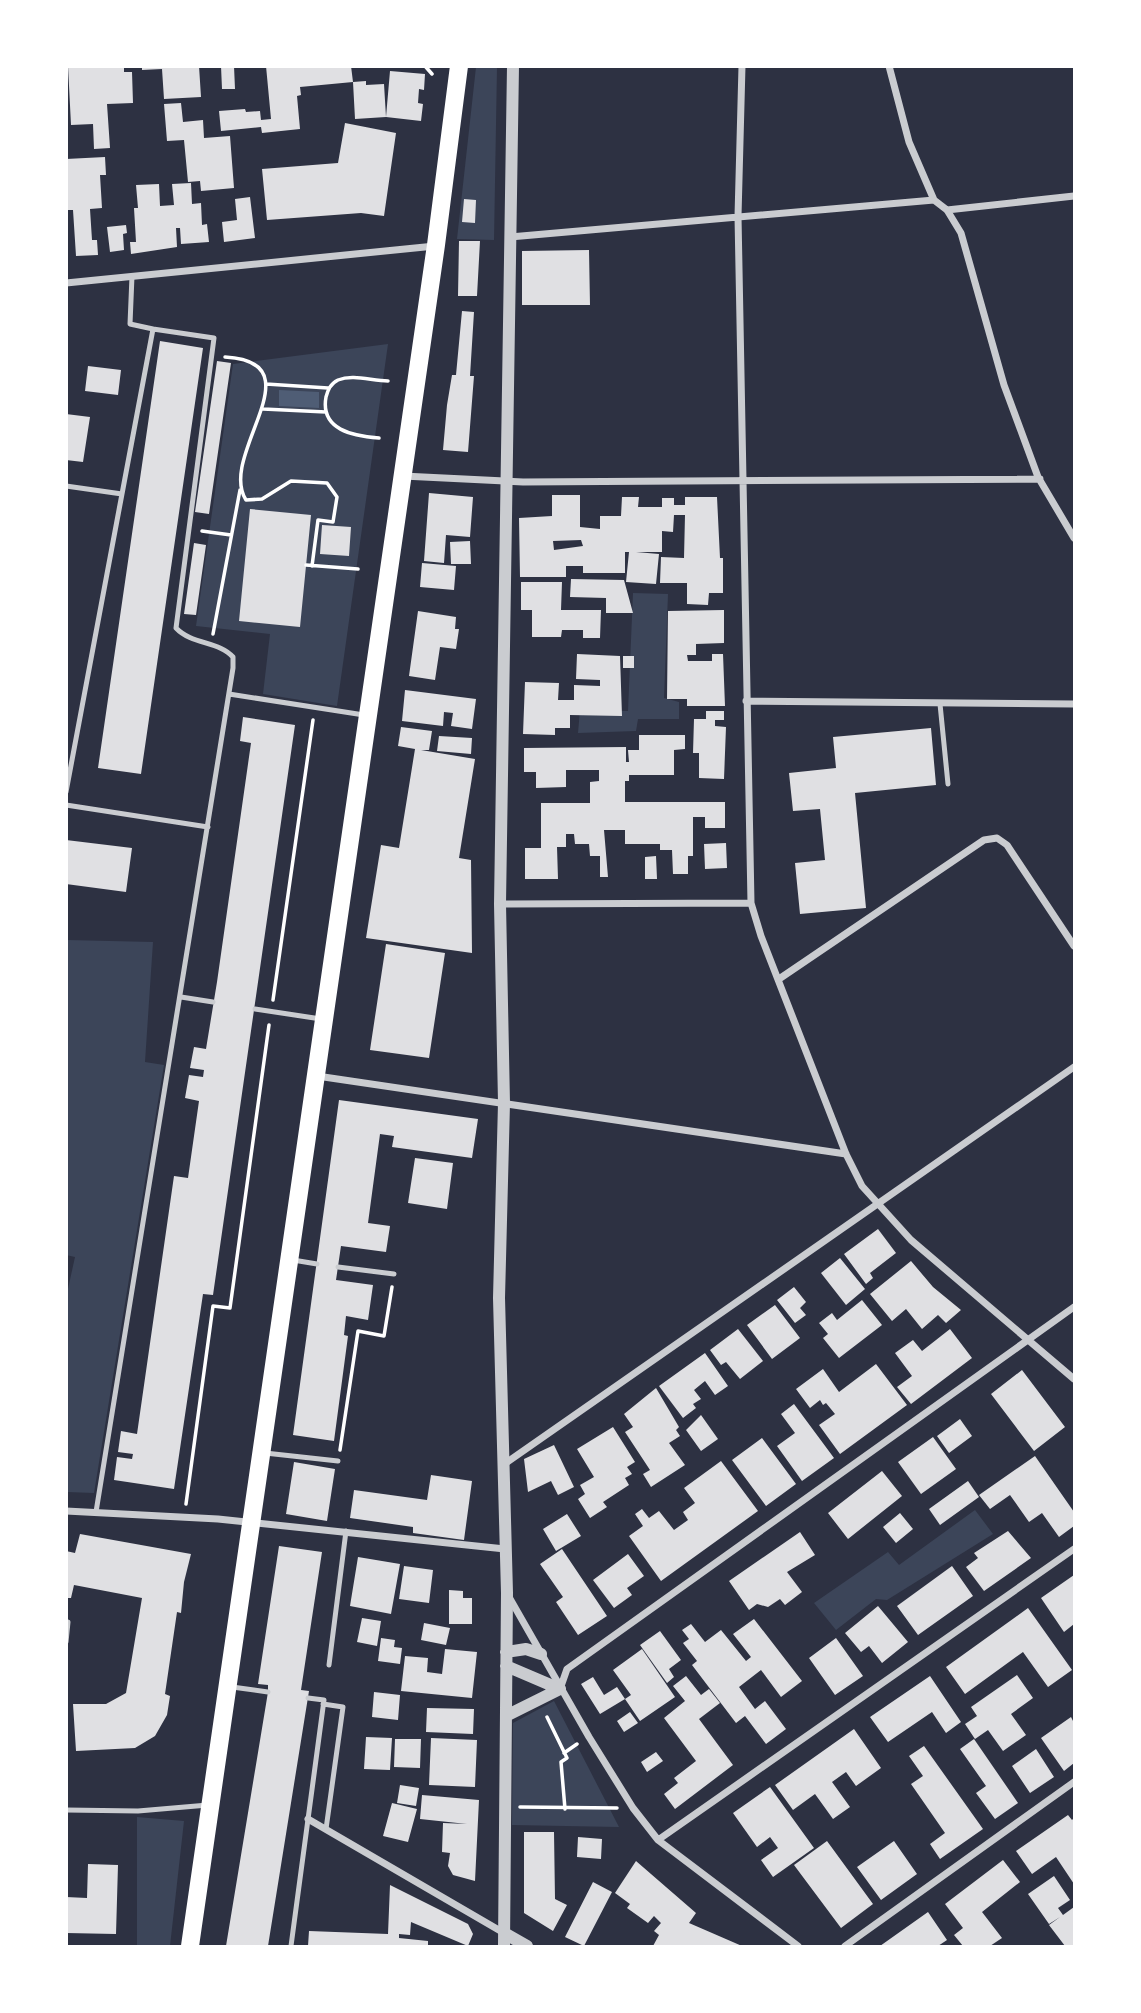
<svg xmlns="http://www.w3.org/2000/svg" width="1141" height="2013" font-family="Helvetica,sans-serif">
  <rect width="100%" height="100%" fill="#2d3142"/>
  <path fill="#3c4559" d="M476,67H497L494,240L457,239Z
    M388,344L337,706L263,694L270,634L196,626L233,364Z
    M633,593L668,594L664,698L679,702V719H638L636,731L578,733L580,710L628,711Z
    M67,940L153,942L145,1062L164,1065L94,1493L67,1492L66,1298L75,1257L66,1255Z
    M975,1510L993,1534L887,1600L876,1599L836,1630L814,1603L888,1552L899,1565Z
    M554,1701L619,1827L512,1825L513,1723Z
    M137,1817L184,1821L170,1946H137Z"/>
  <path fill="#4f5d75" d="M279,390L319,392V408L279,406Z"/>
  <path fill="#e0e0e3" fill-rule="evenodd" d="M68,66H124V72H132L133,103L107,104L110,148L94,149L93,124L71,125Z
    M142,66H199L201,97L164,99L162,69L142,70Z
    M221,66H234L235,89H222Z
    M266,66H351L353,82L300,87L301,95L297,96L300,129L262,133L261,127L221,131L219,111L245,109L246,112L260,111L261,120L271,119Z
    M390,71L425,74L424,90L419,89L418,103L423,104L421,121L386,117Z
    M366,81V85L384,84L386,117L355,119L353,82Z
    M181,103L183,122L203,120L204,138L230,136L234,188L201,191L200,181L188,182L184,140L167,141L164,104Z
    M345,123L396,133L384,216L361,213L267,220L262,169L338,163Z
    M105,157L106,175H100L102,208L90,209L92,240H97L98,255L76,256L73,210H66V159Z
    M191,183L192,204L201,203L202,225L207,224L209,242L181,244L180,228H176L177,247L131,254L130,242H136L134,208H138L136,185L159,184L160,206L174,205L172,184Z
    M250,197L255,238L224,242L222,222L237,220L235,199Z
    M464,199L476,200L475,223L462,222Z
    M126,225L127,233L123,234L124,250L110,252L107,227Z
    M459,241H480L477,296H458Z
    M589,250L590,305H522V251Z
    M462,311L474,312L470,376H474L468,452L443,450L447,405L452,375H456Z
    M160,341L203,348L141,774L98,768Z
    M217,361L231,363L209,514L195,512Z
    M88,366L121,370L118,395L85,391Z
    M66,414L90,417L83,462L66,460Z
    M429,493L473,497L470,537L446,535L444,563L424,561Z
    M552,495H580V527L600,529V516H621L622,497H639L638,507H662V498H674V505H685V497H717L720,558H723V593H709L708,605L687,604V583H660L661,557L684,558L685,515H674L673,532L662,531V552H636L659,554L656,584L626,582L629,552H625V573H583V566H566V577H520L519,518L552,516ZM581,540L583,546L554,550L553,541Z
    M250,509L311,515L300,627L239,621Z
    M322,525L351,527L349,556L320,554Z
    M470,541L471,564H451L450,542Z
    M194,543L206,545L196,615L184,614Z
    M422,563L456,566L454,590L420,587Z
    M571,579L624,580L633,613H606V598L570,597Z
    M521,582H562L561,610H601L600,638H583V630H562L561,637H532V610H521Z
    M724,610V643L696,644V655H687L688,661H712V654H723L725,706H687V699H667L668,611Z
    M418,611L456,617L455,629H459L456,649L440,647L435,680L409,676Z
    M577,654L620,656L622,716L570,715V728H555V735L523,734L525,682L559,683L558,700H574V685L600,686V680L576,679Z
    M623,656H634V668H623Z
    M405,690L476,699L472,729L451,726L453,713L444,712L443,726L402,721Z
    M706,711H724V720H715V726L726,727L724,779L699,778V753H693L694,719H706Z
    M243,717L295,725L213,1295L203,1294L174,1489L114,1480L117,1457L132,1459L133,1454L118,1452L121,1431L137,1434L174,1176L188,1178L199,1101L185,1098L189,1075L203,1077L204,1070L190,1068L194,1047L206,1049L217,982L251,743L240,741Z
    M401,727L432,731L429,750H421L475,759L459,858L471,860L472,953L366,938L381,845L399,848L415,749L398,746Z
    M931,728L936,785L855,793L866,908L800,914L795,863L825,860L820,809L793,811L789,773L836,768L833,737Z
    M639,735H685V749L674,750V775H629V781H625V802H725V828H705V817H693V856H688V874H673L672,850H660V844H625V830H604L608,877H600V856H590L589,844H575L574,834H566V847H557L558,879H525V848H541V803H590V782L599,781V770H566V787L536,788V772H524V748L626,747V762H629L628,750H639Z
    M439,736L472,738L471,754L437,751Z
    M66,840L132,848L126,892L66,884Z
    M726,843L727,868L705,869L704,844Z
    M656,856L657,879H645V857Z
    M386,944L445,953L429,1058L370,1050Z
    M339,1100L478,1119L472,1158L392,1147L394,1136L380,1134L368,1223L390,1226L386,1252L341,1246L336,1280L373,1285L368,1320L346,1316L344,1335L348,1336L334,1441L293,1435Z
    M415,1158L453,1163L447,1209L408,1203Z
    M878,1229L896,1253L870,1273L873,1278L866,1284L844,1254Z
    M840,1258L865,1289L846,1305L821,1273Z
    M911,1261L933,1287L961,1310L946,1323L938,1315L922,1329L906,1309L892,1321L870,1294Z
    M794,1287L806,1302L800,1308L806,1315L795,1323L777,1300Z
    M862,1300L882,1325L839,1358L823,1338L828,1334L819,1323L832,1313L837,1320Z
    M775,1305L800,1338L772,1359L747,1325Z
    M738,1329L763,1361L740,1379L726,1362L721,1365L710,1350Z
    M950,1329L972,1358L911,1404L897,1387L912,1376L895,1353L913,1340L922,1351Z
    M705,1353L728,1386L715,1395L705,1381L694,1390L701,1399L693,1404L696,1408L683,1418L659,1386Z
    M876,1364L907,1405L840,1454L819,1425L835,1414L826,1403L823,1405L820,1400L810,1408L796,1389L823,1369L839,1392Z
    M1022,1370L1065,1427L1034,1451L991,1394Z
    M656,1388L679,1427L676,1430L680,1436L669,1443L685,1465L651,1487L643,1474L650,1470L625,1432L633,1427L624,1414Z
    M794,1404L834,1458L802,1481L777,1446L795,1433L781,1414Z
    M701,1415L718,1439L701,1451L686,1430Z
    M960,1419L972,1436L949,1453L937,1436Z
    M613,1427L635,1462L627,1467L632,1474L625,1478L629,1485L603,1502L607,1507L590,1518L578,1499L585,1494L580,1485L594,1477L577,1449Z
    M933,1437L956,1469L921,1494L898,1462Z
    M762,1438L796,1484L766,1506L732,1460Z
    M554,1445L574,1487L558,1495L551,1481L528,1492L524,1459Z
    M1035,1456L1074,1512V1526L1059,1537L1042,1513L1029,1522L1010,1495L990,1509L979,1495Z
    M721,1461L758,1511L661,1581L629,1536L643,1526L635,1514L642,1509L649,1518L659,1511L674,1530L688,1520L683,1512L695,1503L684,1488Z
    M294,1462L335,1469L327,1521L286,1514Z
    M882,1471L902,1496L848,1539L828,1513Z
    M431,1475L472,1481L464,1540L413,1533V1527L350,1518L354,1490L427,1500Z
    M968,1481L979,1497L940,1525L929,1509Z
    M900,1513L913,1529L896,1543L883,1527Z
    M567,1514L581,1536L556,1551L543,1529Z
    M1008,1531L1031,1558L984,1591L966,1567L978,1558L974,1553Z
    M800,1532L815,1555L787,1572L802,1592L785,1605L780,1599L768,1607L757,1604L749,1610L729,1581Z
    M80,1534L191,1554L184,1582L181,1613L177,1612L165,1694L170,1696L167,1715L155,1736L135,1748L76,1751L73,1704H106L126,1693L142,1598L74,1585L71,1598H66V1551L75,1553Z
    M279,1546L322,1552L301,1690L309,1691L268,1946H226L268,1692V1685L258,1684Z
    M562,1549L607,1616L578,1635L556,1602L563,1597L540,1564Z
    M628,1554L644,1576L627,1588L632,1595L614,1608L593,1580Z
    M358,1557L400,1564L391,1614L350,1606Z
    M404,1566L433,1570L429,1603L399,1599Z
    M952,1566L973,1596L918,1635L897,1606Z
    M1074,1575V1624L1064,1632L1041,1598Z
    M449,1590L463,1591V1598H472V1624H449Z
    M878,1606L908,1642L882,1663L869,1646L861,1652L845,1633Z
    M1028,1608L1072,1670L1048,1687L1023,1652L965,1694L946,1667Z
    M362,1618L381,1621L377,1646L357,1642Z
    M754,1619L802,1681L781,1697L761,1670L739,1687L755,1709L765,1701L786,1729L766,1744L745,1716L736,1723L692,1665L697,1661L683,1643L689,1639L682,1630L691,1624L705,1642L721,1630L746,1661L751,1657L733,1634Z
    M424,1623L450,1628L446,1645L421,1640Z
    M660,1631L681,1660L669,1669L674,1677L667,1683L640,1645Z
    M381,1638L395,1640L394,1647L402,1648L400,1664L378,1661Z
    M836,1638L863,1676L835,1695L809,1658Z
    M445,1649L477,1652L472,1698L401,1691L405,1656L428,1658L427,1672L442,1674Z
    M642,1649L675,1697L640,1721L625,1699L631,1695L613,1670Z
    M1017,1675L1033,1698L1011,1714L1026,1735L1003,1751L988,1730L975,1739L965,1724L977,1716L971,1707Z
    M686,1676L701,1695L709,1689L720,1703L699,1719L733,1765L675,1809L664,1794L678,1783L674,1778L696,1761L664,1718L685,1701L673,1686Z
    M930,1676L961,1722L946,1733L932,1712L888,1742L870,1717Z
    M593,1677L604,1695L617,1687L625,1699L600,1714L581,1684Z
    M374,1692L400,1695L398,1720L372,1717Z
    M427,1708L474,1709L473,1734L426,1732Z
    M630,1712L638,1723L624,1732L617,1721Z
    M1071,1717L1074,1723V1763L1064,1771L1041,1738Z
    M854,1729L881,1768L856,1786L846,1772L832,1782L850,1807L833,1819L815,1794L793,1810L775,1785Z
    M366,1737L392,1738L390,1770L364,1769Z
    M431,1738L477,1740L475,1787L429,1785Z
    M395,1739H421L420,1768L394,1767Z
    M974,1739L1018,1803L995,1819L976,1793L986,1786L960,1749Z
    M924,1746L983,1829L940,1859L930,1844L945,1833L911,1784L923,1776L909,1756Z
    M1036,1749L1054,1777L1030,1793L1012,1766Z
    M656,1752L663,1761L647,1772L641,1762Z
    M400,1785L419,1788L416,1806L397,1803Z
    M770,1787L814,1848L773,1877L761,1860L778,1848L770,1837L757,1847L733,1813Z
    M422,1795L479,1800L475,1881L453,1875L448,1866L450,1853L442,1852L443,1823L467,1824L420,1819Z
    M392,1803L417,1809L408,1842L383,1836Z
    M1068,1815L1072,1820L1074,1818V1884L1056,1857L1032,1874L1016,1851Z
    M524,1832H554L555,1899L567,1905L553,1931L524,1913Z
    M578,1837L602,1839L601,1859L577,1857Z
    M827,1841L873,1904L841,1928L794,1865Z
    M894,1841L917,1874L881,1900L857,1867Z
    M1003,1860L1020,1882L982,1912L1002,1938L990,1946H963L954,1935L963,1928L945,1904Z
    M636,1861L696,1913L689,1923L742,1946H653L659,1935L654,1931L661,1923L654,1916L648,1923L627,1908L630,1904L615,1893Z
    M88,1864L118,1865L116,1934L66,1933V1897L87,1898Z
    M1054,1876L1070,1900L1058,1908L1063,1915L1074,1907V1946H1065L1049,1925L1060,1917L1049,1924L1028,1894Z
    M593,1882L612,1892L584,1946L565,1937Z
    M390,1885L468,1924L473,1934L468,1946L411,1922L410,1935L399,1934V1938L428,1941V1946H308L309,1931L388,1934Z
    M928,1912L947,1940L938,1946H880Z"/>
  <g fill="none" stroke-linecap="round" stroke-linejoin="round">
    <path stroke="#fff" stroke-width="3.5" d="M425,66L432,74
      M225,357C319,362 217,455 246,500L262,499L291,481L327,483L337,497L333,522L318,520L312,566
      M266,384L328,388
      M263,409L326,412
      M379,438C353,436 320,430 326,397C328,390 330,384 338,380C353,374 372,381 388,381
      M202,531L231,535
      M306,565L358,569
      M213,634L240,490
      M273,1000L313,720
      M340,1450L358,1331L384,1336L392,1287
      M186,1504L213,1306L230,1308L269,1025
      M547,1717L567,1758L561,1762L565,1809
      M564,1753L577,1744
      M520,1807L617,1808"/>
    <path stroke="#caccd0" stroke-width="5" d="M66,486L122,494
      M229,694L364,715
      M940,704L948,784
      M66,792L153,329L130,324L132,276
      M66,805L208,827
      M181,997L213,1002
      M255,1009L321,1019
      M293,1260L317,1264
      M338,1267L394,1274
      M265,1453L338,1461
      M96,1512L233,668V657C219,641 192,645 176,628L214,338L153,329
      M66,1642L68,1622
      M329,1665L346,1531
      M232,1687L268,1692
      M323,1704L343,1707L326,1829
      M66,1810L138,1811L208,1805
      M291,1946L324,1700L308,1698"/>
    <path stroke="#caccd0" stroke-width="7" d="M742,66L738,216L751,903L761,936L846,1154L862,1186L911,1240L1074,1379
      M889,66L909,142L934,200L947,210L961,233L1004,385L1038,477L1074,538
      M947,210L1074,196
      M510,237L934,200
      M66,283L435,246
      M403,476L523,482L1040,479
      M746,701L1074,704
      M500,904L751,903
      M779,979L984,840L997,838L1007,845L1074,946
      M317,1076L846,1154
      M503,1465L1074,1067
      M66,1511L218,1519L505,1549
      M509,1597L589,1737L633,1808L658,1840L798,1946
      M560,1689L567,1669L1074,1307
      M308,1819L504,1933
      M658,1840L1074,1549
      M845,1946L1074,1782"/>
    <path stroke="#caccd0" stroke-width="12" d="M506,1652L526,1649L541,1654
      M506,1666L560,1689
      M506,1716L560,1689
      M504,1933L527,1946
      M504,1946L507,1593L499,1298L504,1103L500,904L513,66"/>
    <path stroke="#fff" stroke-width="18" d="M190,1946L436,245L459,66"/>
  </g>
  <rect width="1141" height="2013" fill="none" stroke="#ffffff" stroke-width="136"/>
</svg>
